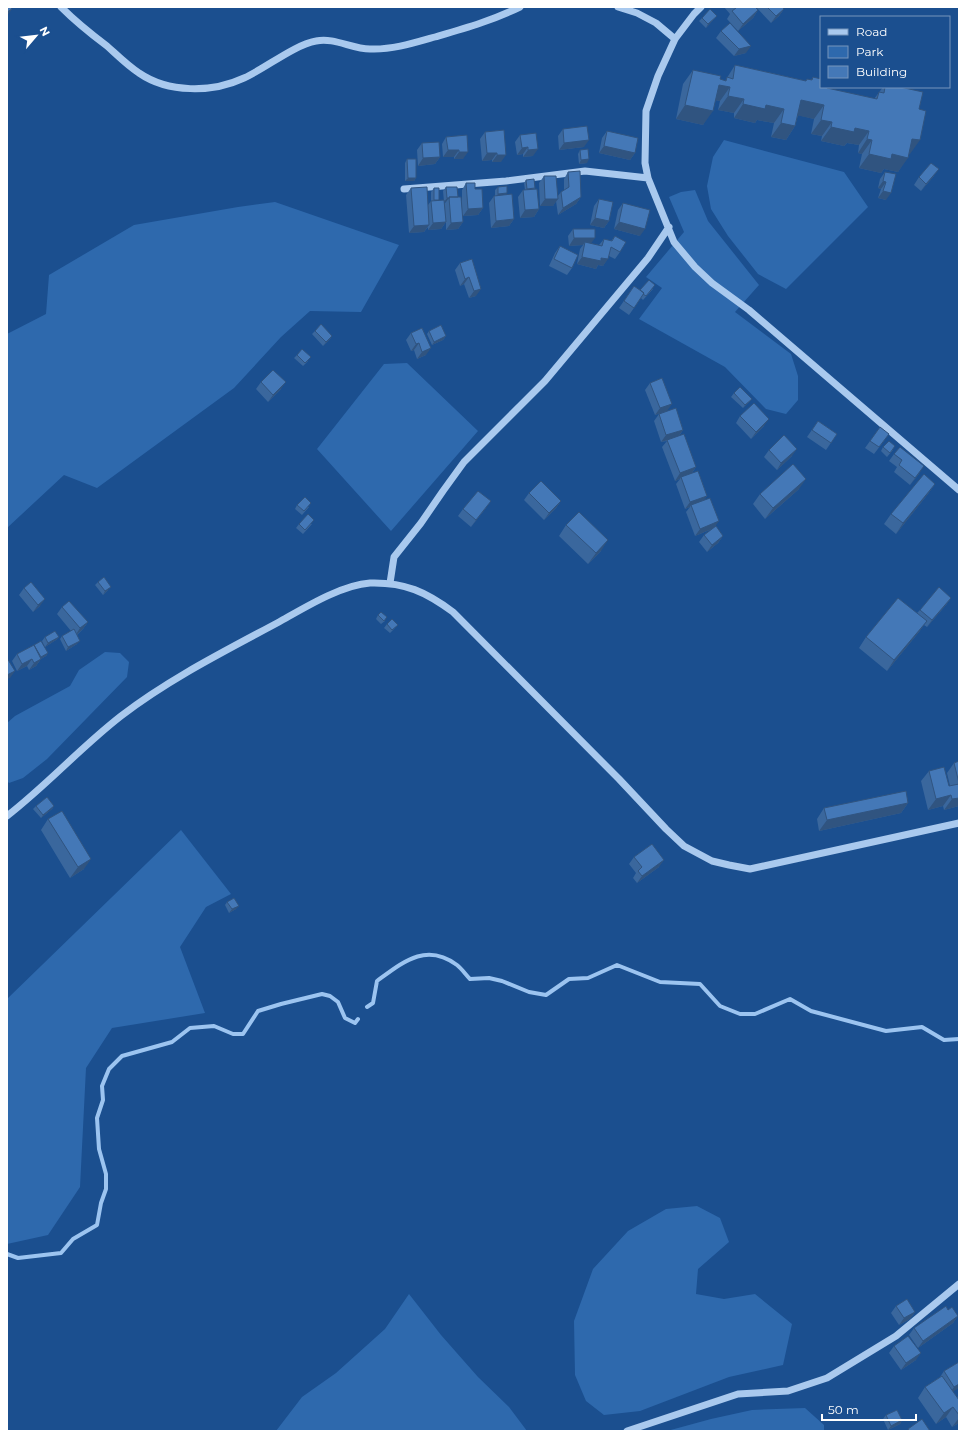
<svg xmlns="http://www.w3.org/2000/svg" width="966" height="1438" font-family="Montserrat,sans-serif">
  <rect width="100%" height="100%" fill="#1b4f8f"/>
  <path fill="#2e69ad" d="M724,140L844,172L868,207L786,289L758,274L728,236L711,209L707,186L713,157Z
    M695,190L708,221L759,285L735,312L791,354L798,376V400L786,414L766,409L725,367L639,319L662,288L646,277L684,232L669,197L681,192Z
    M275,202L399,245L361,312L310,311L281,337L234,388L97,488L64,475L7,528V334L46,314L49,275L134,225L238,207Z
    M407,363L478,431L391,531L317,449L384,364Z
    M105,652L120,653L129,662L127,677L47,759L23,778L9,783L7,781V723L15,716L70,686L79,670Z
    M181,830L231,894L206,907L180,947L205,1013L112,1028L86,1068L80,1187L48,1235L7,1244V999Z
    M697,1206L720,1218L729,1242L698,1269L696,1294L724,1299L755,1294L792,1324L783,1365L729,1377L640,1411L604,1415L586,1401L575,1375L574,1321L593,1269L628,1231L666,1209Z
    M409,1294L441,1335L478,1377L509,1407L527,1431H276L302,1397L336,1373L385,1329Z
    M805,1408L824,1425V1431H667L711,1419L752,1410Z"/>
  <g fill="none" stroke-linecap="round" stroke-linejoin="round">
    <path stroke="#9cc4f0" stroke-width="4" d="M367,1007L373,1003L377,981C403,962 426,942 457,965C462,969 466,975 470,979L489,978L502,981L529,992L546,995L569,979L588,978L617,965L660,982L700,984L720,1006L740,1014H755L790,999L811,1011L886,1031L922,1027L944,1040L959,1039
      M7,1254L18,1258L61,1253L73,1239L97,1225L101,1203L106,1189V1174L99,1149L97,1118L103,1100L102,1086L109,1069L122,1056L172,1042L190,1028L214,1026L233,1034H243L258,1011L281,1004L322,994L330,996L338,1002L345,1018L355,1023L358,1019"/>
    <path stroke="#a9c9ee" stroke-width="7" d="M61,7C75,21 91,34 107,46C117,55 128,66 139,73C168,93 212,93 244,78C266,68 294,45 316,41C334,37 352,49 370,49C392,50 414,43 435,37C466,28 491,21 520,7
      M618,7L637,13L656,23L675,39
      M701,7L694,14L675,39L658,76L646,111L645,163L648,178L674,242L695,267L712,283L749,310L959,490
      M404,189L506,181L585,171L648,178
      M390,583L394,557L421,523L443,491L464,462L545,381L648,258L669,227
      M7,816C47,785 81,747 121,716C169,679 225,651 279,622C304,608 341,585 370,583C405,582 426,592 453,612L619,779L666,829L684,846L712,861L729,865L750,869L959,823
      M627,1431L738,1394L788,1391L827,1378L896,1336L959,1284"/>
  </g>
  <path fill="#3a679d" d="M724,7H755L758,10L753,18L738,31L727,19L730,14Z
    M756,7H782L784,9L779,16L771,23Z
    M717,16L714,19L706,28L699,21L702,18Z
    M721,31L746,53L734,56L716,38Z
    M735,65L806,81L807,79L811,80L813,77L821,87L874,99L883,87H900L910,154H909L898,172L884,169L881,173L859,168L862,154L858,153L859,145L847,143L844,146L821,141L822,136L811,134L814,119L798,115L795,126L786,140L771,137L774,123L757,120L755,123L734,118V113L718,110L720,101L715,100L703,125L676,119L683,84L693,70L725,81Z
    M563,129L584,147L559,150L558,136Z
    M504,130L501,162H492V160L482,161L480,139L485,132Z
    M607,131L635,153L630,160L599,153L602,138Z
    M467,135L463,159H454V157H443L442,144L446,137Z
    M520,135L533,156L523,157V154L517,155L515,142Z
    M422,143L440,157L435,164L418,166L417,150Z
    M580,150L587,163L579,164L578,154Z
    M407,159L416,178L414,181H405V163Z
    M568,172L581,197L576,204L558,215L556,201L553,206H540L539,183L544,176L557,197L561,192L564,190V179Z
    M885,172L886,200L878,198L881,189L878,188L880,179Z
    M934,176L921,191L914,185L919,177Z
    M526,180L535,188L539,209L534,217L520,218L518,197L523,190H525L524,183Z
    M466,183L475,189L483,208L478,215L463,216V222L458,229L446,230V222L441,229L428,230V227L424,232L409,233L406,195L411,188L428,205L431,201V192L434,188L446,219L444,204L446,202H444L443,191L446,187L458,197L462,210V190Z
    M498,187L506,195L514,219L509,226L491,228L489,203L494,196H495V190Z
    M599,199L609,221L604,228L590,225L594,206Z
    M623,203L640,236L614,229L618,210Z
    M573,229L591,244L599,245L604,239L611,241L615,236L620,252L615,259L609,256L603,266L598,265L596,269L577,264L580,249L583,245L569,246L568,236Z
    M560,246L572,268L567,275L549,266L555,253Z
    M472,259L476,296L469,298L464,284L460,286L455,270L460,263Z
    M634,286L640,290L653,289L643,300L641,298L629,315L619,308Z
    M422,328L426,355L417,359L414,350L411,351L406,340L411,333Z
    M315,331L332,336L330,339L323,346L312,334Z
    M429,331L446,336L443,340L432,345L427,334Z
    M297,355L308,361L303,366L294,358Z
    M261,382L281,389L268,402L256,389Z
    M650,383L667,411L655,415L645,390Z
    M734,393L752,399L743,408L731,397Z
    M659,414L683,430L679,436L696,467L692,473L707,496L703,501L716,526L723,536L718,543L707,552L699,542L704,535L712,529L695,536L686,512L690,507L685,509L676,484L680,479L675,481L662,447L667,441L661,442L654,421Z
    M740,416L764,426L751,439L736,423Z
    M818,421L837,434L826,450L807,437Z
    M870,441H884L874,454L865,448Z
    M883,447L893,450L887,457L881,451Z
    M769,450L792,456L777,470L764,457Z
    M894,454L919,474L910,485L894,472L897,467L889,461Z
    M935,484L928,494L896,534L884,524L891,514Z
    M799,489L765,519L753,504L760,494Z
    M529,493L561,501L556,508L544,520L524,500Z
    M297,505L309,507L302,515L295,509Z
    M486,508L471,527L458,516L463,509Z
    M299,524H312L303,534L296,528Z
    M566,525L601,551L588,564L559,536Z
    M98,582L108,590L103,595L95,585Z
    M24,588L40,606L33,612L19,595Z
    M951,598L946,605L927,627L924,625L919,632L887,671L859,648L866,637L917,613L920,610Z
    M62,607L88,622L83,629L77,635V644L66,651L60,639L62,636L71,631L57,614Z
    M378,615L385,621L381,624L376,619Z
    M387,624L395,628L390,633L384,628Z
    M45,637H59L56,640L45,647L42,641Z
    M48,653L46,656L41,659L36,666L29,670L27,666L17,671L12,661L17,654Z
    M959,761V806L944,810L943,806L928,810L921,781L929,771L949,786H950L947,773L954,763Z
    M908,803L901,813L819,831L817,819L824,808Z
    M36,806H54L52,809L41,818L33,809Z
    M48,819L84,869L70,878L41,830Z
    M634,857L659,867L637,883L633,878L636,873L629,864Z
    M227,902L236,909L229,913L225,905Z
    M896,1306L915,1312L910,1319L899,1325L891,1313Z
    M948,1310L958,1316L953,1323L918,1348L909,1335L914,1328Z
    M894,1346L916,1360L901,1370L889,1353Z
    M959,1362L953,1392L957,1397L959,1396V1423L952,1427L946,1417L936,1424L918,1398L925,1387L940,1377L944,1371Z
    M886,1415L902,1420L900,1424L888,1430L883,1419Z"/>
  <path fill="#305480" d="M12,9L7,16V12Z
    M784,9L779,16L771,23L776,16Z
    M758,10L753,18L738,31L743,24Z
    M717,16L714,19L706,28L708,24Z
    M751,46L746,53L734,56L739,49Z
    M719,85L730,87L720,101L709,99Z
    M728,96L744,99L734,113L718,110Z
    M801,100L824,105L814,119L791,114Z
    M743,104L766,105L784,109L774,123L757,120L755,123L734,118Z
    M685,105L713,111L703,125L676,119Z
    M821,120L832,122L822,136L811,134Z
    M781,123L795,126L786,140L771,137Z
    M831,127L855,128L869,131L859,145L847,143L844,146L821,141Z
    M867,139L872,140L862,154L858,153Z
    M912,139L920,140L910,154L902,153Z
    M589,140L584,147L559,150L564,143Z
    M604,146L635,153L630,160L599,153Z
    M528,147L523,154L517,155L522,148Z
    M538,149L533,156L523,157L528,150Z
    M448,150H459L454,157H443Z
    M459,152H468L463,159H454Z
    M487,153H497L492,160L482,161Z
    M869,154H892L908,158L898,172L884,169L881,173L859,168Z
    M497,155H506L501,162H492Z
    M440,157L435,164L418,166L423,158Z
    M589,159L587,163L579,164L581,160Z
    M939,169L934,176L921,191L926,184Z
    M408,178H416L414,181H405Z
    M883,181L886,182L881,189L878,188Z
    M883,191L891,193L886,200L878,198Z
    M507,193L504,197H495L498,194Z
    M581,197L576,204L558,215L563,208Z
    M447,198H449L446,202H444Z
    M545,199H558L553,206H540Z
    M483,208L478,215L463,216L468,209Z
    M539,209L534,217L520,218L525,210Z
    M595,218L609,221L604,228L590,225Z
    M514,219L509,226L491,228L496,221Z
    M446,222L441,229L428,230L433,223Z
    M463,222L458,229L446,230L451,223Z
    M619,222L645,229L640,236L614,229Z
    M429,225L424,232L409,233L414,226Z
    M574,238H595L590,245L585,242L583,245L569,246Z
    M582,257L601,258L608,259L603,266L598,265L596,269L577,264Z
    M469,277L464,284L460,286L465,279Z
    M481,289L476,296L469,298L474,291Z
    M332,336L330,339L323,346L326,342Z
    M446,336L443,340L432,345L434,342Z
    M419,343L414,350L411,351L416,344Z
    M431,348L426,355L417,359L422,352Z
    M286,382L281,389L268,402L273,395Z
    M752,399L743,408L745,405Z
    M672,404L667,411L655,415L660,408Z
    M769,419L764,426L751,439L756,432Z
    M683,430L678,437L661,442L666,435Z
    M797,449L792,456L777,470L781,463Z
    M924,466L919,474L910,485L915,478Z
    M696,467L691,474L681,477L680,479L675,481L680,473Z
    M806,479L799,489L765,519L773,508Z
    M935,484L928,494L896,534L903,523Z
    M707,496L702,503L691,505L690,507L685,509L690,502Z
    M491,501L486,508L471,527L476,520Z
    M561,501L556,508L544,520L549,513Z
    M719,521L714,528L695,536L700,529Z
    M723,536L718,543L707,552L712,545Z
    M608,540L601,551L588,564L596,553Z
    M111,587L103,595L105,591Z
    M951,598L946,605L927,627L932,620Z
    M45,599L40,606L33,612L38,605Z
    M927,621L919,632L887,671L894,660Z
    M88,622L83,629L75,636L80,628Z
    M59,637L56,640L45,647L48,643Z
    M80,641L77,644L66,651L68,647Z
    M48,653L46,656L41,659L36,666L29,670L34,663L41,657Z
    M32,659L27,666L17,671L22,664Z
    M15,671L10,678L7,679V675Z
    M951,795L943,806L928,810L936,799Z
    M959,798V806L944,810L952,799Z
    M908,803L901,813L819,831L827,820Z
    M54,806L52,809L41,818L43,815Z
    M91,859L84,869L70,878L78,867Z
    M664,860L659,867L637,883L642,876Z
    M239,906L236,909L229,913L232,909Z
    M915,1312L910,1319L899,1325L904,1318Z
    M958,1316L953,1323L918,1348L923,1341Z
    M921,1353L916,1360L901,1370L906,1363Z
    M959,1384V1388L949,1394L954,1387Z
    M953,1407L946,1417L936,1424L944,1413Z
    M959,1418V1423L952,1427Z
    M902,1420L900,1424L888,1430L891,1426Z"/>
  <path fill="#4478b7" stroke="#305480" d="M7,7H10L12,9L7,12Z
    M735,7H755L758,10L743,24L732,11L736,8Z
    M767,7H782L784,9L776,16Z
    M710,9L717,16L708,24L702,18Z
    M730,23L751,46L739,49L721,31Z
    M735,65L806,81L807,79L812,80L813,77L821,79V87H827V88L877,99L879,92L884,93L885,87H900L923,92L919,109L926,111L920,140L912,139L908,158L892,154L891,159L869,154L872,140L867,139L869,131L855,128L854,132L831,127L832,122L821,120L824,105L801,100L795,126L781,123L784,109L766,105L765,109L743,104L744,99L728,96L730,87L719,85L713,111L685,105L693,70L721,76L720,79L726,81L727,77L733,79Z
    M587,126L589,140L564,143L563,129Z
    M504,130L506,155H497V153H487L485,132Z
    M607,131L638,138L635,153L604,146Z
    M536,133L538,149L528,150V147L522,148L520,135Z
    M467,135L468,152H459V150H448L446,137Z
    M439,142L440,157L423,158L422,143Z
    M588,149L589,159L581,160L580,150Z
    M407,159H416V178H408Z
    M931,163L939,169L926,184L919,177Z
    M580,171L581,197L563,208L561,192L569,187L568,172Z
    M885,172L896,174L891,193L883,191L886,182L883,181Z
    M544,176H556L558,199H545Z
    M534,179L535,188L527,189L526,180Z
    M466,183H475V189H482L483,208L468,209Z
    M507,186V193L498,194V187Z
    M427,187L429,225L414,226L411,188Z
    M446,187H457L458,197H449L450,198H447Z
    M434,188H439V200H434Z
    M537,189L539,209L525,210L523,190Z
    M512,194L514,219L496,221L494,196Z
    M449,197H461L463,222L451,223Z
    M599,199L613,202L609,221L595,218Z
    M444,200L446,222L433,223L431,201Z
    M623,203L650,210L645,229L619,222Z
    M573,229H595V238H574Z
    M615,236L626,242L620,252L611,247L608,259L601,258V261L582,257L585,242L602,246L604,239L612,241Z
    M560,246L578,255L572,268L554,259Z
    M472,259L481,289L474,291L469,277L465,279L460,263Z
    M649,280L655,285L646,296L643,294L644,293L640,290Z
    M634,286L644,293L634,308L624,301Z
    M321,324L332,336L326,342L315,331Z
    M441,325L446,336L434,342L429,331Z
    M422,328L431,348L422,352L419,343L416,344L411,333Z
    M302,349L311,357L305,363L297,355Z
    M273,370L286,382L273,395L261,382Z
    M662,378L672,404L660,408L650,383Z
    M740,387L752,399L745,405L734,393Z
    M754,403L769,419L756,432L740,416Z
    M676,408L683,430L666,435L659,414Z
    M818,421L837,434L831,443L812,430Z
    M880,427L889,434L879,447L870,441Z
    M684,434L696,467L680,473L667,440Z
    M784,435L797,449L781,463L769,450Z
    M889,441L895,446L890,453L883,447Z
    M900,447L924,466L915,478L899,465L902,460L894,454Z
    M793,464L806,479L773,508L760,494Z
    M698,471L707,496L690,502L681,477Z
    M924,474L935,484L903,523L891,514Z
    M541,481L561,501L549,513L529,493Z
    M478,491L491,501L476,520L463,509Z
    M305,497L311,503L304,511L297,505Z
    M710,498L719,521L700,529L691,505Z
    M579,512L608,540L596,553L566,525Z
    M308,514L314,520L305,530L299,524Z
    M716,526L723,536L712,545L704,535Z
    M104,577L111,587L105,591L98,582Z
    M31,582L45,599L38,605L24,588Z
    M939,587L951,598L932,620L920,610Z
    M898,598L927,621L894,660L866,637Z
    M69,601L88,622L80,628L62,607Z
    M381,612L387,617L384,621L378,615Z
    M392,619L398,625L392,630L387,624Z
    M74,629L80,641L68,647L62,636Z
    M55,631L59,637L48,643L45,637Z
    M41,641L48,653L41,657L34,645Z
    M34,645L41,659L34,663L32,659L22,664L17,654Z
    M7,658L15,671L7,675Z
    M959,761V783L954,763Z
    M944,767L949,786L959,784V798L952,799L951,795L936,799L929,771Z
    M906,791L908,803L827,820L824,808Z
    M47,797L54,806L43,815L36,806Z
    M62,811L91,859L78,867L48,819Z
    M652,844L664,860L642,876L638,871L642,867L634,857Z
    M234,898L239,906L232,909L227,902Z
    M907,1299L915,1312L904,1318L896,1306Z
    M946,1306L948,1310L952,1307L958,1316L923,1341L914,1328Z
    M908,1336L921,1353L906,1363L894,1346Z
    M959,1362V1384L954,1387L944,1371Z
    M942,1376L959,1400V1415L953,1407L944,1413L925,1387Z
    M897,1410L902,1420L891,1426L886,1415Z
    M922,1419L930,1431H909L908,1429Z"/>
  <rect width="966" height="1438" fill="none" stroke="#ffffff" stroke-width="16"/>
  <rect x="820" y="16" width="130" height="72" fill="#1b4f8f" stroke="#7695bc"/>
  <rect x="828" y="29" width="20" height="6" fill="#a9c9ee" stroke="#7695bc"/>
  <text x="856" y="36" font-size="12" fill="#ffffff">Road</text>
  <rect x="828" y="46" width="20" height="12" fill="#2e69ad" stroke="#7695bc"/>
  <text x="856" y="56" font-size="12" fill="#ffffff">Park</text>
  <rect x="828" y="66" width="20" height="12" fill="#4478b7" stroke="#7695bc"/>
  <text x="856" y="76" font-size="12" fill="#ffffff">Building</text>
  <g transform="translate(36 36) rotate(62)" stroke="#1b4f8f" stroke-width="3" paint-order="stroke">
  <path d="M0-3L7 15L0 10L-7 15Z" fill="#ffffff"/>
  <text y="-6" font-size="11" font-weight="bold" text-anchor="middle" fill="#ffffff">N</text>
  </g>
  <path d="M822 1414v6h94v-6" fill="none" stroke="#ffffff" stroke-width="2"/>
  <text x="828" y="1414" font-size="12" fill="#ffffff" stroke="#1b4f8f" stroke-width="3" paint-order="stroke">50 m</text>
</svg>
